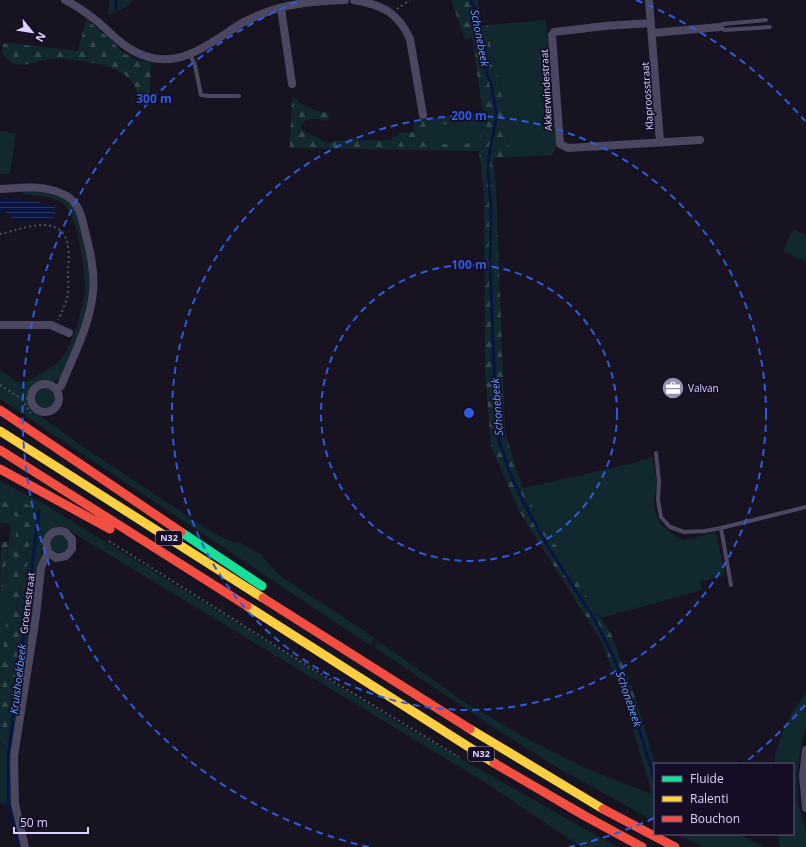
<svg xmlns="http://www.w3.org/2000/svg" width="806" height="847" font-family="'Open Sans',sans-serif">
  <defs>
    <pattern id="forest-firs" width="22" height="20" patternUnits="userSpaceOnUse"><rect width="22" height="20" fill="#11292e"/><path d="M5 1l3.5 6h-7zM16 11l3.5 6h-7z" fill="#33474d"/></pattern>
    <pattern id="water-rules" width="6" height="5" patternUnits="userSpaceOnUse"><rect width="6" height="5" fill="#081543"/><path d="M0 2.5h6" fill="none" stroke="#2c365f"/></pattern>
  </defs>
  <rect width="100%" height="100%" fill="#171320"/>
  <path fill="#11292e" d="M109,0H134L127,7L108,15Z
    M546,20L556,148L552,155L511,157C506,130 503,101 498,74C495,57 488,42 488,25Z
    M480,120L483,126L478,142L455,145L423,142L420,135L423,127Z
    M0,131L16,133L10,174H0Z
    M23,190C41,193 62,193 75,207L90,265L88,308L63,376L54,382C38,379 29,384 27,401L34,411L77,443L213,533L232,542L241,543L260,554L280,576L375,638L370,645L0,399V370L18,382L24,384C36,374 54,370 63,356C72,343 82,312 84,296C87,278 78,211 61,202C51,196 34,196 23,194Z
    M793,229L806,235V262L783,251Z
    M35 398a10 10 0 1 1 20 0a10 10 0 1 1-20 0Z
    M652,457L657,482L654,500L655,510L658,519L664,528L682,540L691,539L716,532L725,575L700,582L702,590L601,618L577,581L529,500L524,488L629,464Z
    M0,481L44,504L407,728L617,847H581L486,783L75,534C63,524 48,523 43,540L30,641L13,806L0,803V741L8,742L33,507L0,491Z
    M0,508L19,517L0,677V598H2L11,525L0,522Z
    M61,533L70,542L67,551L58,555L52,553L48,541L49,538Z
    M378,641L463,701L524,737L594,772L652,794L626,706L636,699L655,764V822L553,765L499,731L374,647Z
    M806,693V729L803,737L799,757L797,779L798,804L806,830V847H780L777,834H793V764H774C777,738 790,714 806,693Z
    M678,834H737L764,847H703Z"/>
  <path fill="url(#forest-firs)" fill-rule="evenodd" d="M451,0H478L481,26L488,25C488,42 495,57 498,74C503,101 506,130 511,157L493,158L496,187L505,431L518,475L529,500L577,581L611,634L636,699L626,706L602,642L519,511L491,446L485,371L484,194L479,151L290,148L292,96C302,107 316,110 330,114L327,121C316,119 309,116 301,125V128L304,131L327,143L354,138L361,141L368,140H388L401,133L413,132L414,121L483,112L472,37L465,39ZM480,120L483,126L478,142L455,145L423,142L420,135L423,127Z
    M86,19L112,41L122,52L137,60L151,62L149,104L138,105C137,99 137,91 135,86C123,63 79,61 57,58C36,59 16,76 2,52L3,44L10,43L78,51Z
    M0,491L33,507L8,743L0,741V677L18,517L0,508Z
    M1,542H8L2,599L0,598Z"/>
  <path fill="url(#water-rules)" d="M0,199C19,198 37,201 55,207L54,217L46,220L15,221L7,213L0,211Z"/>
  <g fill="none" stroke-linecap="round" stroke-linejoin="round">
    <path stroke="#081543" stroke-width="3" d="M471,0L475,9L483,63L491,84L496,111V121L490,149L488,166L491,210L490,265L495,392L499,441L511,476L525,505L547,545L596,622L610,650L624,681L655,781
      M116,9V0
      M19,847L8,802V757L39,511"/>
    <path stroke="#475263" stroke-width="2" stroke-dasharray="2 3" stroke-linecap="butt" d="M397,9L410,0
      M0,234C15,231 37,222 51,226C74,232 68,259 68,276C68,282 69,288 68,294C66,303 62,312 58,320
      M0,385L22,399L30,398
      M22,399L32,416
      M109,541L303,663L459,757"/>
    <path stroke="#4c4761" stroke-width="4" d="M720,27L724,30L770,27
      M720,27L723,24L766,20
      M190,55L195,65L201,95L209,96H239
      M656,453L659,481L658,500L661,517L670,527L684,532L705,531L721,528L806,507
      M721,528L731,585"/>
    <path stroke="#4c4761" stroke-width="8" d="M65,0C77,6 88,14 98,22C113,35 126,50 145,56C182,69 213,41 242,23C249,19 257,16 264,13C290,3 318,1 345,0
      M354,0C382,5 398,12 410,39L423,115
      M649,0L660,142
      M281,8L292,84
      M651,23L605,26L554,32L552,35L560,144L568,148L700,140
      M653,33L720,27
      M0,189C22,187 46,185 65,195C79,202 82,218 85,231C90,251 95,271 93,291C91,322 73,357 61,386L56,389
      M0,325H51L69,333
      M31 398a14 14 0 1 1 28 0a14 14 0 1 1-28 0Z
      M806,750L803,776L806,808
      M25,847L15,804L14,756L36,616L41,568L48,552L46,542C49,533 55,529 65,532L72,539V549L66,556L56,558L48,552"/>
    <path stroke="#16e098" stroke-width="9" d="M181,532L262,586"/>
    <path stroke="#ffcf43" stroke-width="9" d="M0,431L263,598
      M247,606L494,763
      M470,729L603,809"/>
    <path stroke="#f24e42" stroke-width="9" d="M0,410L181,532
      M0,450L247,606
      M0,469L110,529
      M263,598L470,729
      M494,763L585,816L642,847
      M603,809L675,847"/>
  </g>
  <g fill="none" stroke="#305bdc" stroke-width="2" stroke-dasharray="7 5">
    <circle cx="469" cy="413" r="148"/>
    <circle cx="469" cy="413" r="297"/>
    <path d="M805 705A445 445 0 0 1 743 764M654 818A445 445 0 0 1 569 847M369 847A445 445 0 0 1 302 0M636 0A445 445 0 0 1 805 121"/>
  </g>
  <defs>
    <g id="office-disc" transform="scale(1.15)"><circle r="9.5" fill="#988fb1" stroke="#150d26"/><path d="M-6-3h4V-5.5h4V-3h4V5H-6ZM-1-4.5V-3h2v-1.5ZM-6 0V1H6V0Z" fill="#fff"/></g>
  </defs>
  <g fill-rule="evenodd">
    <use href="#office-disc" x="673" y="388"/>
  </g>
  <g text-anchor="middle" stroke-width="3.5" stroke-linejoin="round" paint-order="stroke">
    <g fill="#150d26" stroke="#a197be" stroke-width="1">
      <rect x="156" y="531" width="26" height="14" rx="3"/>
      <rect x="468" y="747" width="26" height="14" rx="3"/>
    </g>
    <g font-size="9" font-weight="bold" fill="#ddd2ff">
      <text x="169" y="541">N32</text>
      <text x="481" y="757">N32</text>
    </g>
    <g font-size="10" fill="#ddd2ff" stroke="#150d26">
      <text transform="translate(546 90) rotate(-93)" y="4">Akkerwindestraat</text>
      <text transform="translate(647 96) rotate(-94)" y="4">Klaproosstraat</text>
      <text transform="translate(27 603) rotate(-83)" y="4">Groenestraat</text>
    </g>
    <g font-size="10" fill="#ddd2ff" stroke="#150d26" text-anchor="start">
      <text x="688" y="392">Valvan</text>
    </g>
    <g font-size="11" font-style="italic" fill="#60a1ff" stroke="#150d26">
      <text transform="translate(480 38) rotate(79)" y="4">Schonebeek</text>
      <text transform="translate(497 407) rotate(-94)" y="4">Schonebeek</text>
      <text transform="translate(18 679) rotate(-83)" y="4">Kruishoekbeek</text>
      <text transform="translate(629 699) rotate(71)" y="4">Schonebeek</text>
    </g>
  </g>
  <circle cx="469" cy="413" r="6" fill="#305bdc" stroke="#150d26" stroke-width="2"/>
  <g font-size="12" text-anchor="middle" font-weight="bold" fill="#305bdc" stroke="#150d26" stroke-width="3.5" stroke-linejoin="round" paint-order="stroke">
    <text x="154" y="103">300 m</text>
    <text x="469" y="120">200 m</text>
    <text x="469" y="269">100 m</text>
  </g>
  <rect x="654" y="763" width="140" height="72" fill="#150d26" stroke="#655c7d"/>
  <rect x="662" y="776" width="20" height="6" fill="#16e098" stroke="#655c7d"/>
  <text x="690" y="783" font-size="12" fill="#ddd2ff">Fluide</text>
  <rect x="662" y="796" width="20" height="6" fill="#ffcf43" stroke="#655c7d"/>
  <text x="690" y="803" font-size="12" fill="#ddd2ff">Ralenti</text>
  <rect x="662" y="816" width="20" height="6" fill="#f24e42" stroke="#655c7d"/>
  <text x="690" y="823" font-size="12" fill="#ddd2ff">Bouchon</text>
  <g transform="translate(32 32) rotate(120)" stroke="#150d26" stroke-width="3" paint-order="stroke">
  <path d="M0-3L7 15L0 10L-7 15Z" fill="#ddd2ff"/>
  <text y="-6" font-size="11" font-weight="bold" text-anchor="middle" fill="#ddd2ff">N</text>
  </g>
  <path d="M14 827v6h74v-6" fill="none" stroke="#ddd2ff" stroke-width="2"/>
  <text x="20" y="827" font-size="12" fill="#ddd2ff" stroke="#150d26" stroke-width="3" paint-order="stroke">50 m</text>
</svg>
